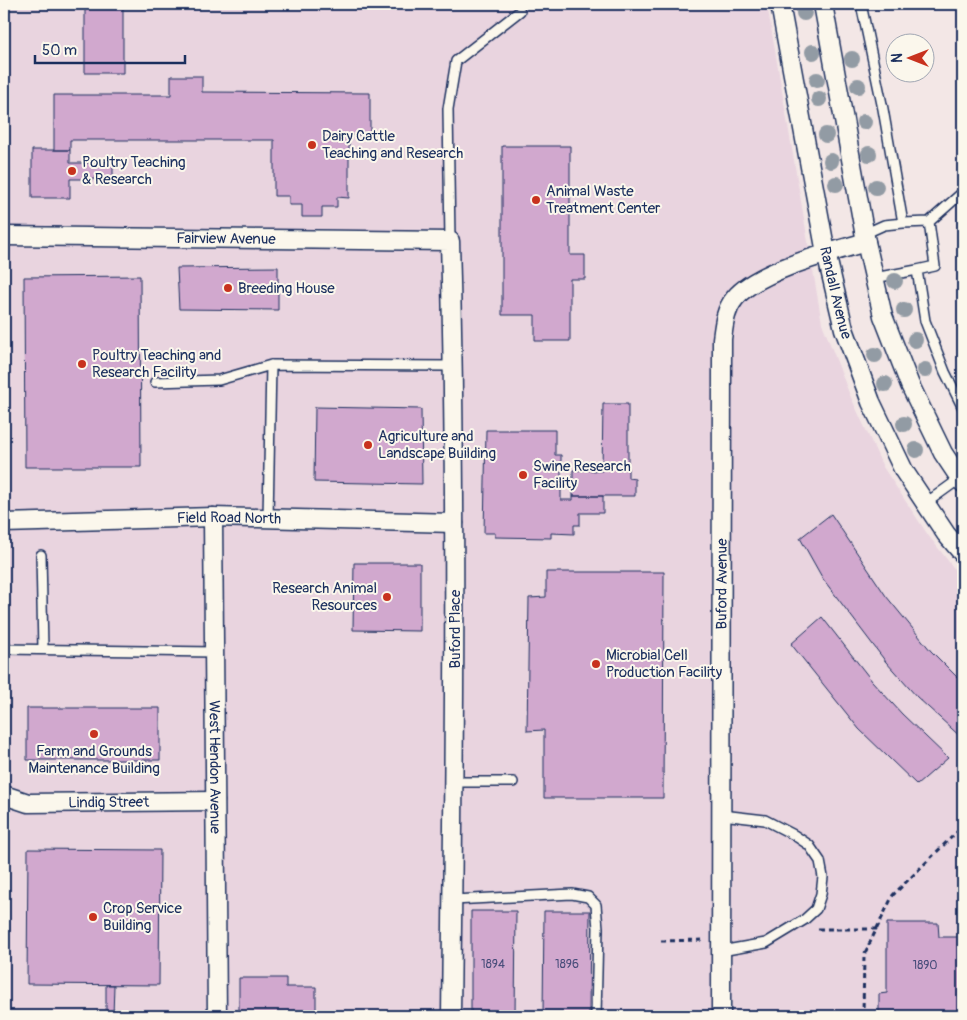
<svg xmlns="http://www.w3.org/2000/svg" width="967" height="1020" font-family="Pangolin,sans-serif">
  <rect width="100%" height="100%" fill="#f3e7e6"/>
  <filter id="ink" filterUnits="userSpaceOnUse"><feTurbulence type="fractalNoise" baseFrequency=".02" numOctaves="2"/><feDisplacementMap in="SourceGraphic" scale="10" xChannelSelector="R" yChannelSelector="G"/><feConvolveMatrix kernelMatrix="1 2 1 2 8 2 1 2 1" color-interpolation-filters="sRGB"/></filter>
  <g filter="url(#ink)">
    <path fill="#e9d4df" d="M4,4H767L822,323L849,393L883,467L928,535L963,580V1016H4Z"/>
    <path fill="#d1a8ce" stroke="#1b2f5e" d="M85,4H123V73H85Z
      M171,76H202V92L370,93V135H349V198L337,197V207H322V217H302V205H289V196H274V140H70V150H54V95H171Z
      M502,146H570V255H585V279H570V341H535V315H502Z
      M32,150H70V163H113V179H70V198H32Z
      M278,267V310L179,309L177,268Z
      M140,276L141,467H25L24,277Z
      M603,404H628V478L635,479V496H573V470L602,471Z
      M315,407L421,409L422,484L314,482Z
      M486,430H555V455H561V500H573V496H603V513H580V525H574V534L551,533V538L495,537V533H484Z
      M831,514L886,596L931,651L963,683V739L917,697L886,662L823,579L800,538Z
      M354,563H420V631L353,630Z
      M546,572H664L663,798H544V730L527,731L529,598L546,597Z
      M822,617L872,681L902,714L948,758L917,785L859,729L791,644Z
      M27,708H160V760H27Z
      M28,849L160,850L159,985L27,984Z
      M471,911H516L515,1016H471Z
      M544,911H590L589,1016H543Z
      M887,923H938L939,937H963V1016H879V994L887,993Z
      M239,978H286V987H316V1016H239Z
      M106,985H114L113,1016H106Z"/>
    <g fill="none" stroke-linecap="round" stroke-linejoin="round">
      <g stroke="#1b2f5e" stroke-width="12">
        <path id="service" d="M861,4L883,109L903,223L929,222L935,266L917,270L925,321L945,372L963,408
          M929,222L963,192
          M864,234L884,225L903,223
          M450,241L448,109L456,61L520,11
          M874,278L917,270
          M155,382L219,380L271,365
          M926,503L962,477
          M268,518L271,365L454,366
          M41,555L43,649
          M4,649L214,652
          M453,782H513
          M453,900L572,894L588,897L596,905L598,928L596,1016
          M721,951L766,943L804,920L816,909L821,894L823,877L820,861L809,845L794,835L765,820L722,815"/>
      </g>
      <g stroke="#1b2f5e" stroke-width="21">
        <g id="minor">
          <path id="s1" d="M780,4L826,253L844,329L871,402L904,471L946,534L963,554"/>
          <path d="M823,4L866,242L883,316L910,385L943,453L963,483"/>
          <path id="s2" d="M4,236L450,241C457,500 454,758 451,1016"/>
          <path id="s3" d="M213,517L217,1016"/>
          <path id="s4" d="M4,523L213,517L454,523"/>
          <path id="s5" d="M4,795L28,803L215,801"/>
          <path id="s6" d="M721,1016L722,339C724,324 725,310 735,298C757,271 831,252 866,242"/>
        </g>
      </g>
      <path stroke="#1b2f5e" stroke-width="3" stroke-dasharray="5 4" stroke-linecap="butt" d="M818,929H877
        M661,941L703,940
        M863,1016L864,955L893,895L963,826"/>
      <use href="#service" stroke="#fbf7ec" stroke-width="9"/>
      <use href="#minor" stroke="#fbf7ec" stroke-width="18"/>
    </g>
    <g fill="#929ba4">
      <circle cx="804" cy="13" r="8"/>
      <circle cx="813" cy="52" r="8"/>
      <circle cx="852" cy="59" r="8"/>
      <circle cx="817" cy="80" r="8"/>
      <circle cx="858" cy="86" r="8"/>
      <circle cx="819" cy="99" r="8"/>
      <circle cx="864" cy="122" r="8"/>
      <circle cx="826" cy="135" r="8"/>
      <circle cx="869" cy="154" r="8"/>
      <circle cx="831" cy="161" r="8"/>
      <circle cx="836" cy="184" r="8"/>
      <circle cx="876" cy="187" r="8"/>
      <circle cx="895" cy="281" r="8"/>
      <circle cx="904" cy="310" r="8"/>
      <circle cx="915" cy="340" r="8"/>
      <circle cx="875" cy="355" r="8"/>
      <circle cx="925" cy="370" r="8"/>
      <circle cx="885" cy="384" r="8"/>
      <circle cx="904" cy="424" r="8"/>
      <circle cx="916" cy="450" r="8"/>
    </g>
  </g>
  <g fill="#c8321e" stroke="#fbf7ec" stroke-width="2">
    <circle cx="312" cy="145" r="5"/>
    <circle cx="72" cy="171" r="5"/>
    <circle cx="536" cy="200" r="5"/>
    <circle cx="228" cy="288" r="5"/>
    <circle cx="82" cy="364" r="5"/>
    <circle cx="368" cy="445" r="5"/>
    <circle cx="523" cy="475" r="5"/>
    <circle cx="387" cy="597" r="5"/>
    <circle cx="596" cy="664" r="5"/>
    <circle cx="94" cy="734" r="5"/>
    <circle cx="93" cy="917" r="5"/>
  </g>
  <g text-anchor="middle" stroke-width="4" stroke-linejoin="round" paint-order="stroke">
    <g font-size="12" fill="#484d7a">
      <text x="493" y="968">1894</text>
      <text x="567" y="968">1896</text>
      <text x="925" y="969">1890</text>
    </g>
    <g font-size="15" fill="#1b2f5e" stroke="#fbf7ec" text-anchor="start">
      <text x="322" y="141">Dairy Cattle<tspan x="322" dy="17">Teaching and Research</tspan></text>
      <text x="82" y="167">Poultry Teaching<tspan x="82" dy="17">&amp; Research</tspan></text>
      <text x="546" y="196">Animal Waste<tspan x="546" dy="17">Treatment Center</tspan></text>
      <text x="238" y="293">Breeding House</text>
      <text x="92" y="360">Poultry Teaching and<tspan x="92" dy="17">Research Facility</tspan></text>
      <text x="378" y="441">Agriculture and<tspan x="378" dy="17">Landscape Building</tspan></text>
      <text x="533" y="471">Swine Research<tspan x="533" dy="17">Facility</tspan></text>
      <text x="377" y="593" text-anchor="end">Research Animal<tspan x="377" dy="17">Resources</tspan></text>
      <text x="606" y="660">Microbial Cell<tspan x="606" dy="17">Production Facility</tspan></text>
      <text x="94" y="756" text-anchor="middle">Farm and Grounds<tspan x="94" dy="17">Maintenance Building</tspan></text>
      <text x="103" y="913">Crop Service<tspan x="103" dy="17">Building</tspan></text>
    </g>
    <g font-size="15" fill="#1b2f5e" stroke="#fbf7ec">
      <text dy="5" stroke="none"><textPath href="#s2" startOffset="222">Fairview Avenue</textPath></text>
      <text dy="5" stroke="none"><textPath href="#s1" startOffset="294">Randall Avenue</textPath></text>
      <text dy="5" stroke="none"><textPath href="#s4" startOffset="225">Field Road North</textPath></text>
      <text dy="5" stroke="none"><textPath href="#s6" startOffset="432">Buford Avenue</textPath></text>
      <text transform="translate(455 629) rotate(-90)" y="5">Buford Place</text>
      <text dy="5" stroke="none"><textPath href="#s3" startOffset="250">West Hendon Avenue</textPath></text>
      <text dy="5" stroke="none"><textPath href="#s5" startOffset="106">Lindig Street</textPath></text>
    </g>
  </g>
  <rect width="967" height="1020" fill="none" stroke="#fbf7ec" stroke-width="20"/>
  <rect x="10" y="10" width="947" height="1000" fill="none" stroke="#1b2f5e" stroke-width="2" filter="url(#ink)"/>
  <g transform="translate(910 58) rotate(270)"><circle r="24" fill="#fbf7ec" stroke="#a1a7b3"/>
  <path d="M0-4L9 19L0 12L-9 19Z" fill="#c8321e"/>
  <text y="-8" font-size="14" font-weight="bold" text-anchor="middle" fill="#1b2f5e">N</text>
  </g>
  <path d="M35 55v8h150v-8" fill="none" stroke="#1b2f5e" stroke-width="2.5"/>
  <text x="42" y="55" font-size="15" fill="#1b2f5e" stroke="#fbf7ec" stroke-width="4" paint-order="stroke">50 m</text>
</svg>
